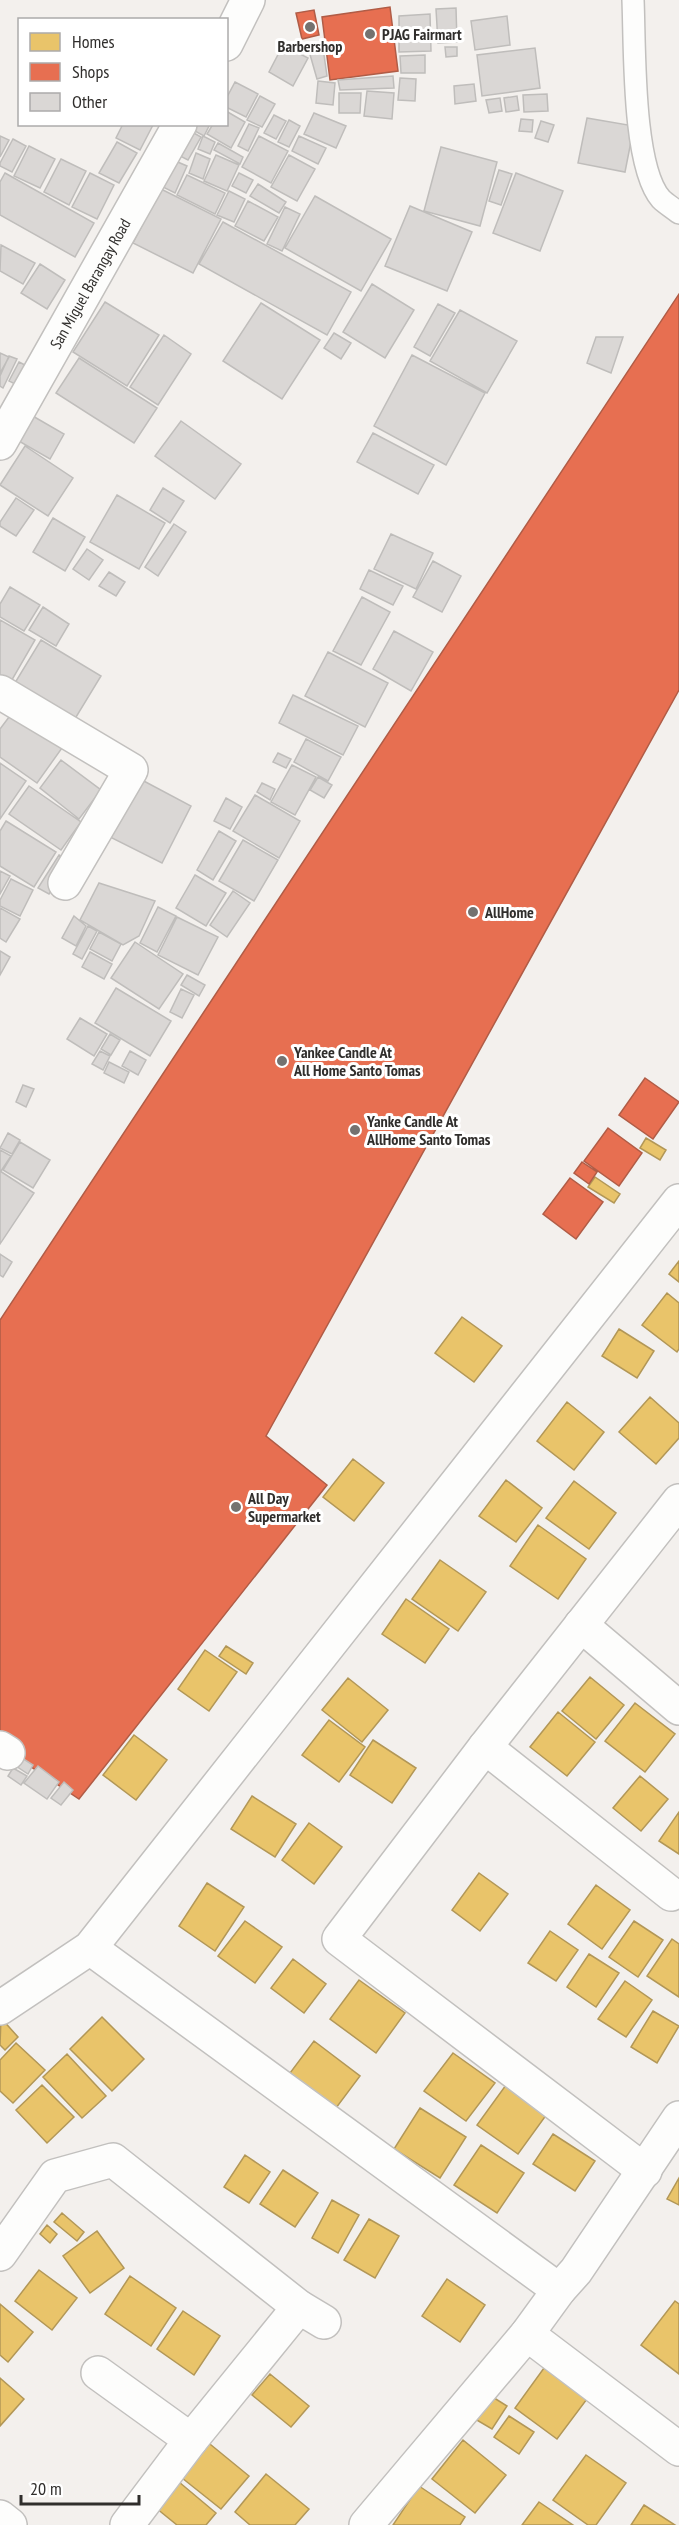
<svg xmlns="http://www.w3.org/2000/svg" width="679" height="2525" font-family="'PT Sans Narrow',sans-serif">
  <rect width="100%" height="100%" fill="#f3f0ed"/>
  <path fill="#e9c46a" stroke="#b29757" stroke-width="1.5" d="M646,1138L666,1150L660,1160L640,1148Z
    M595,1177L620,1194L614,1203L588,1187Z
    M679,1261V1282L669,1274Z
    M667,1293L679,1303V1349L677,1352L642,1325Z
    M462,1317L502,1346L474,1382L435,1353Z
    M619,1329L654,1351L637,1378L602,1356Z
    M650,1397L679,1423V1438L656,1464L619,1432Z
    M567,1402L604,1432L574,1470L537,1441Z
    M353,1459L384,1483L354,1521L323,1497Z
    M506,1480L542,1508L516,1542L479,1516Z
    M574,1481L616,1513L589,1549L546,1518Z
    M538,1525L586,1559L558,1599L510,1566Z
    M440,1560L486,1592L458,1631L412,1599Z
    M406,1599L449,1629L425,1663L382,1634Z
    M226,1646L253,1663L246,1674L219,1656Z
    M205,1650L237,1672L209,1711L178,1689Z
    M590,1677L624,1705L596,1739L562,1711Z
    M348,1678L388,1710L362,1742L322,1710Z
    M635,1703L675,1734L645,1772L605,1741Z
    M558,1712L595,1742L567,1776L530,1747Z
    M329,1720L365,1747L339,1782L302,1755Z
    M134,1735L167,1760L136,1800L103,1775Z
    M373,1740L416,1768L392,1803L350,1775Z
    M640,1776L668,1799L641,1831L613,1808Z
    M252,1796L296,1824L275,1857L231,1829Z
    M679,1812V1854L659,1841Z
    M309,1823L342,1847L314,1884L282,1860Z
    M479,1873L508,1894L480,1931L452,1910Z
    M207,1883L244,1907L215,1951L179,1926Z
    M596,1885L630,1910L602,1949L568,1924Z
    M245,1921L282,1947L255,1983L218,1956Z
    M634,1921L663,1940L638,1977L609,1957Z
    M550,1931L578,1950L556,1981L528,1963Z
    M672,1939L679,1944V1997L647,1976Z
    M589,1954L619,1973L596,2007L567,1987Z
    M293,1959L326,1984L304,2013L271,1988Z
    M359,1980L405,2013L376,2053L330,2019Z
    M625,1981L652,2000L626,2037L598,2019Z
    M653,2011L679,2026L657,2063L631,2047Z
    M102,2017L144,2059L112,2091L70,2049Z
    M1,2018L18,2037L5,2050L0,2045Z
    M314,2041L360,2076L333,2112L287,2077Z
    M16,2043L45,2070L13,2103L0,2091V2060Z
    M453,2053L495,2083L466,2121L424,2091Z
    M67,2054L106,2096L82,2118L43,2077Z
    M42,2085L74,2117L47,2143L16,2110Z
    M506,2085L547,2114L518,2154L477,2125Z
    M420,2108L466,2137L440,2178L394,2149Z
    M553,2134L595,2161L575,2191L533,2164Z
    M481,2145L524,2173L497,2213L454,2185Z
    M245,2155L270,2172L249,2203L224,2187Z
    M283,2170L318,2193L295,2227L260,2204Z
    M679,2178V2205L667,2199Z
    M332,2200L359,2215L338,2253L312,2238Z
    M62,2213L84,2232L77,2241L54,2222Z
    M369,2219L399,2236L375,2278L344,2260Z
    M47,2225L57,2234L50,2243L40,2234Z
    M97,2231L124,2268L90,2293L63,2256Z
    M39,2270L77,2298L52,2330L15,2301Z
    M130,2276L176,2308L151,2346L105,2314Z
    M447,2279L485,2305L460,2342L422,2316Z
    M675,2301L679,2304V2374L641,2345Z
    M0,2304L33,2332L8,2362L0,2355Z
    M183,2311L220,2336L194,2375L157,2349Z
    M544,2368L587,2399L557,2439L515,2408Z
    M270,2374L309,2406L291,2427L252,2395Z
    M0,2378L24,2399L0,2426Z
    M491,2396L507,2406L492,2429L475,2419Z
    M509,2416L534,2432L519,2454L494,2437Z
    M205,2440L249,2476L221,2509L177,2474Z
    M463,2440L506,2475L475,2513L432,2479Z
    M586,2455L626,2483L596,2525H588L553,2500Z
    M266,2474L309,2509L295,2525H250L235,2512Z
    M179,2482L216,2513L206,2525H177L156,2508Z
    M419,2486L465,2517L460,2525H393Z
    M539,2502L573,2525H522Z
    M644,2505L675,2525H631Z"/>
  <path fill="#e76f51" stroke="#b05c46" stroke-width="1.5" d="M390,7L398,71L330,80L322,17Z
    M314,10L319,35L302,39L296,13Z
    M679,294V690L266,1436L327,1485L79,1799L0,1746V1320Z
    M645,1078L679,1102L653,1139L619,1115Z
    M608,1128L642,1153L619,1186L584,1161Z
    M582,1162L597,1172L589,1184L574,1173Z
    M570,1178L603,1202L576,1239L543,1214Z"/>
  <path fill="#dad7d5" stroke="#bfbdbb" stroke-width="1.5" d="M456,8L457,42L438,43L436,9Z
    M430,14L431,51L399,52V16Z
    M507,16L510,45L475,50L471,21Z
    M322,41L327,76L317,79L307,44Z
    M283,45L308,58L293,86L269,72Z
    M445,47H457V56L446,57Z
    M535,48L540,88L482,96L477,55Z
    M425,55V73H401L400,56Z
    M393,76L394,88L340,90L338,80Z
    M400,78L416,79L415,101L398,100Z
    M318,81L335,83L333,105L316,103Z
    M235,82L258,94L246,117L226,107V99Z
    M474,84L476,101L455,104L454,86Z
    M367,91L394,93L392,119L364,116Z
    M339,93H361L360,113H339Z
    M547,94L548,111L524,112L523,95Z
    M260,96L275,104L262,127L247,120Z
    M517,96L519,110L506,112L504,98Z
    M500,98L502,111L489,113L486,100Z
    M226,111L245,122L231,148L207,134L213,124H226Z
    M314,113L346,126L336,148L304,134Z
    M274,115L286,121L276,139L264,133Z
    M587,118L634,126L625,172L578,163Z
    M521,119L533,120L532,132L519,131Z
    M289,120L300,126L289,147L278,142Z
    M541,121L554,125L548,142L535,138Z
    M123,124L153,125L140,150L116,138Z
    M196,124H210L204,136L193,130Z
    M249,124L259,128L248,151L238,146Z
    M192,132L201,137L188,160L180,156Z
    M0,136L9,140L0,157Z
    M203,136L215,142L210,154L198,149Z
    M259,136L288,151L271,183L242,167Z
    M299,136L326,148L318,164L292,151Z
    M13,139L26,146L12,172L0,166V163Z
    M117,142L137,153L119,183L99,173Z
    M218,143L243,157L240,164L214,150Z
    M29,146L55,159L40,188L14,176Z
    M441,147L497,162L480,226L424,211Z
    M196,153L210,159L203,179L189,173Z
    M216,155L239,165L227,191L204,181Z
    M289,155L315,169L297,201L271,187Z
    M61,159L86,171L69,205L44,192Z
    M173,160L187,166L175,193L161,186Z
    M499,170L512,174L501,205L489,201Z
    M5,173L94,223L75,257L0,215V182Z
    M90,173L114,185L97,219L72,207Z
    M239,173L253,180L246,193L232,186Z
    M516,173L563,191L540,251L493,233Z
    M187,175L225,193L215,214L177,195Z
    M258,184L286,202L279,213L250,196Z
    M161,189L221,219L193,273L133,243Z
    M229,191L245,199L234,222L217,215Z
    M315,196L391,239L361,291L285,248Z
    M248,201L278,217L264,241L235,226Z
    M410,206L472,232L447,291L385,266Z
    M285,207L300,214L282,251L267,244Z
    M223,222L351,292L327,335L199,264Z
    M1,245L35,263L23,284L0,271Z
    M40,264L65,280L47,309L21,293Z
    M372,284L414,310L385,358L343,332Z
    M105,302L159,335L127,386L73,352Z
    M261,303L320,340L282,399L223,361Z
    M438,304L455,313L430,356L414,347Z
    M460,310L517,341L487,393L430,361Z
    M334,333L351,343L341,359L324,348Z
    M164,335L191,354L158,405L130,387Z
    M596,337H623L611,373L587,363Z
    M0,353L9,357L0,373Z
    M412,355L485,393L446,465L374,426Z
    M9,356L17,359L3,388L0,386V376Z
    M79,358L157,408L134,443L56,393Z
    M19,362L31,368L21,387L9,381Z
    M31,415L64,434L50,459L17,440Z
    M181,421L241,464L215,499L155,456Z
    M373,433L434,465L418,494L357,462Z
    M25,446L73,478L48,516L0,485Z
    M163,488L184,501L170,523L150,510Z
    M117,495L165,523L139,569L90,542Z
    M16,498L34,510L16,536L0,526V522Z
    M53,518L85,537L65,571L33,552Z
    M174,524L186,532L158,576L145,567Z
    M391,534L433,553L416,589L374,569Z
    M87,549L103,560L89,580L73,569Z
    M433,561L461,576L442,612L413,597Z
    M369,570L403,586L393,605L360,589Z
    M109,572L125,582L116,596L99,586Z
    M10,587L40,605L24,631L0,617V604Z
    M362,597L390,612L361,665L333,651Z
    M43,607L69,624L56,646L29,630Z
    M0,620L35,640L9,685L0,680Z
    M394,631L433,652L411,691L373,669Z
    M41,640L101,676L70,727L10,691Z
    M328,652L388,683L365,727L305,696Z
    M293,695L358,726L343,755L279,723Z
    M12,713L62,748L37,783L0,757V729Z
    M306,739L341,757L328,781L294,762Z
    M278,753L291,759L286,768L273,762Z
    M61,760L101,790L79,819L40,788Z
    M0,763L26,781L0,819Z
    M292,765L316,777L295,815L271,802Z
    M318,777L332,785L324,798L310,790Z
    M140,779L191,806L162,863L110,837Z
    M262,783L275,789L270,800L257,792Z
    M29,786L81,822L61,850L9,814Z
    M255,795L300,821L279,858L233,831Z
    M226,798L242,807L230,829L214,821Z
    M6,821L56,852L34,887L0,866V831Z
    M219,831L236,841L213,880L197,870Z
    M243,840L278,860L254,901L219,881Z
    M59,855L70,862L49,894L38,888Z
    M0,871L10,876L0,894Z
    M195,875L226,893L206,926L176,908Z
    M11,879L33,890L20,916L0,906V900Z
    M99,883L155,901L139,936L123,945L80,920Z
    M233,891L250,903L227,937L210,925Z
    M158,907L176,916L157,952L140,943Z
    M0,908L20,919L6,942L0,938Z
    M74,916L86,926L76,946L62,938Z
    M177,917L218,937L198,975L158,955Z
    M88,926L97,931L82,959L73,954Z
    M99,932L121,944L112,961L90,949Z
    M135,942L183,974L159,1009L111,978Z
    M0,951L10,957L0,975Z
    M90,952L112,964L104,979L82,967Z
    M187,975L205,985L199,996L181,985Z
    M116,988L171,1021L150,1056L95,1023Z
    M181,989L194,995L182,1018L170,1012Z
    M80,1018L107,1034L94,1056L67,1039Z
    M110,1034L120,1040L111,1055L101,1049Z
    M100,1051L110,1056L103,1070L92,1064Z
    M130,1051L146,1060L138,1075L122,1066Z
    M109,1062L129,1072L124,1083L104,1073Z
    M23,1085L34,1089L26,1107L16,1102Z
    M8,1133L20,1140L12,1154L0,1148Z
    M20,1142L50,1160L33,1188L3,1170Z
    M0,1150L11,1156L1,1171L0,1170Z
    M0,1171L34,1193L0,1244Z
    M0,1254L12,1262L3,1277L0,1275Z
    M22,1758L33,1765L28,1774L16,1766Z
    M38,1766L59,1782L47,1799L24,1783Z
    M13,1768L27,1776L21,1785L8,1776Z
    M64,1782L73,1790L61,1805L51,1798Z"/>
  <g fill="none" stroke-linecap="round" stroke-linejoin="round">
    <g stroke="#c2c0be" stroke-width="24">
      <path id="lane" d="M633,0C635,45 632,166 661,199C666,204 673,208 679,213"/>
    </g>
    <g stroke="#c2c0be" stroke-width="36">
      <g id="street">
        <path d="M226,44L248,0"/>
        <path id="s1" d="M0,443L180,124"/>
        <path d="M0,692L131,770L65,883"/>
        <path d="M581,1625L679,1708"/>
        <path d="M485,1747L671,1894"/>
        <path d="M0,1748L8,1753"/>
        <path d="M90,1948L559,2290"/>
        <path d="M0,2008L90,1948L679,1201"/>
        <path d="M645,2171L339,1939L485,1747L679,1501"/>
        <path d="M0,2254L55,2176L113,2160L299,2307L324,2322"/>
        <path d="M527,2334L679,2449"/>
        <path d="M98,2373L191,2440"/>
        <path d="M0,2517L10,2525"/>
        <path d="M127,2525L191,2440L299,2307"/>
        <path d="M366,2525L527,2334L559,2290L576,2271L679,2118"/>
      </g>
    </g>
    <use href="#lane" stroke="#fdfdfc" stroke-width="21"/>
    <use href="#street" stroke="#fdfdfc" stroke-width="33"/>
  </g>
  <g fill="#747270" stroke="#fff" stroke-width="2">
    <circle cx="310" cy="27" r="6"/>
    <circle cx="370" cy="34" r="6"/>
    <circle cx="473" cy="912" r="6"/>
    <circle cx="282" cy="1061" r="6"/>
    <circle cx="355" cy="1130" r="6"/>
    <circle cx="236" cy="1507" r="6"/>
  </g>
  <g text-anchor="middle" stroke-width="6" stroke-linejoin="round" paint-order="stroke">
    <g font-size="16" font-weight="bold" fill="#302e2c" stroke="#fff" text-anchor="start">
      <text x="382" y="40">PJAG Fairmart</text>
      <text x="310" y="52" text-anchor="middle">Barbershop</text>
      <text x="485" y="918">AllHome</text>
      <text x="294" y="1058">Yankee Candle At<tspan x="294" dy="18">All Home Santo Tomas</tspan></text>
      <text x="367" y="1127">Yanke Candle At<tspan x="367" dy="18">AllHome Santo Tomas</tspan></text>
      <text x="248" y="1504">All Day<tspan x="248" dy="18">Supermarket</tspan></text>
    </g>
    <g font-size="16" fill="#302e2c" stroke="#fff">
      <text dy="6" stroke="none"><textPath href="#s1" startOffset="183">San Miguel Barangay Road</textPath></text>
    </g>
  </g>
  <rect x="18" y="18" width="210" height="108" fill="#ffffff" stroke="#acabab" stroke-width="1.5"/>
  <rect x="30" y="33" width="30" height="18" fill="#e9c46a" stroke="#acabab" stroke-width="1.5"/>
  <text x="72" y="48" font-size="18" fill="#302e2c">Homes</text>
  <rect x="30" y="63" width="30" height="18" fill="#e76f51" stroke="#acabab" stroke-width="1.5"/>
  <text x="72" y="78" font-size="18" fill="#302e2c">Shops</text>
  <rect x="30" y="93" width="30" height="18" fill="#dad7d5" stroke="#acabab" stroke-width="1.5"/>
  <text x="72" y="108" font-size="18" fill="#302e2c">Other</text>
  <path d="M21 2495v9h118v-9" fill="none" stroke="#302e2c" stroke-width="3"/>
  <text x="30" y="2495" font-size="18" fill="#302e2c" stroke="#ffffff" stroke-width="4.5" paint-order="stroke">20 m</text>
</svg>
